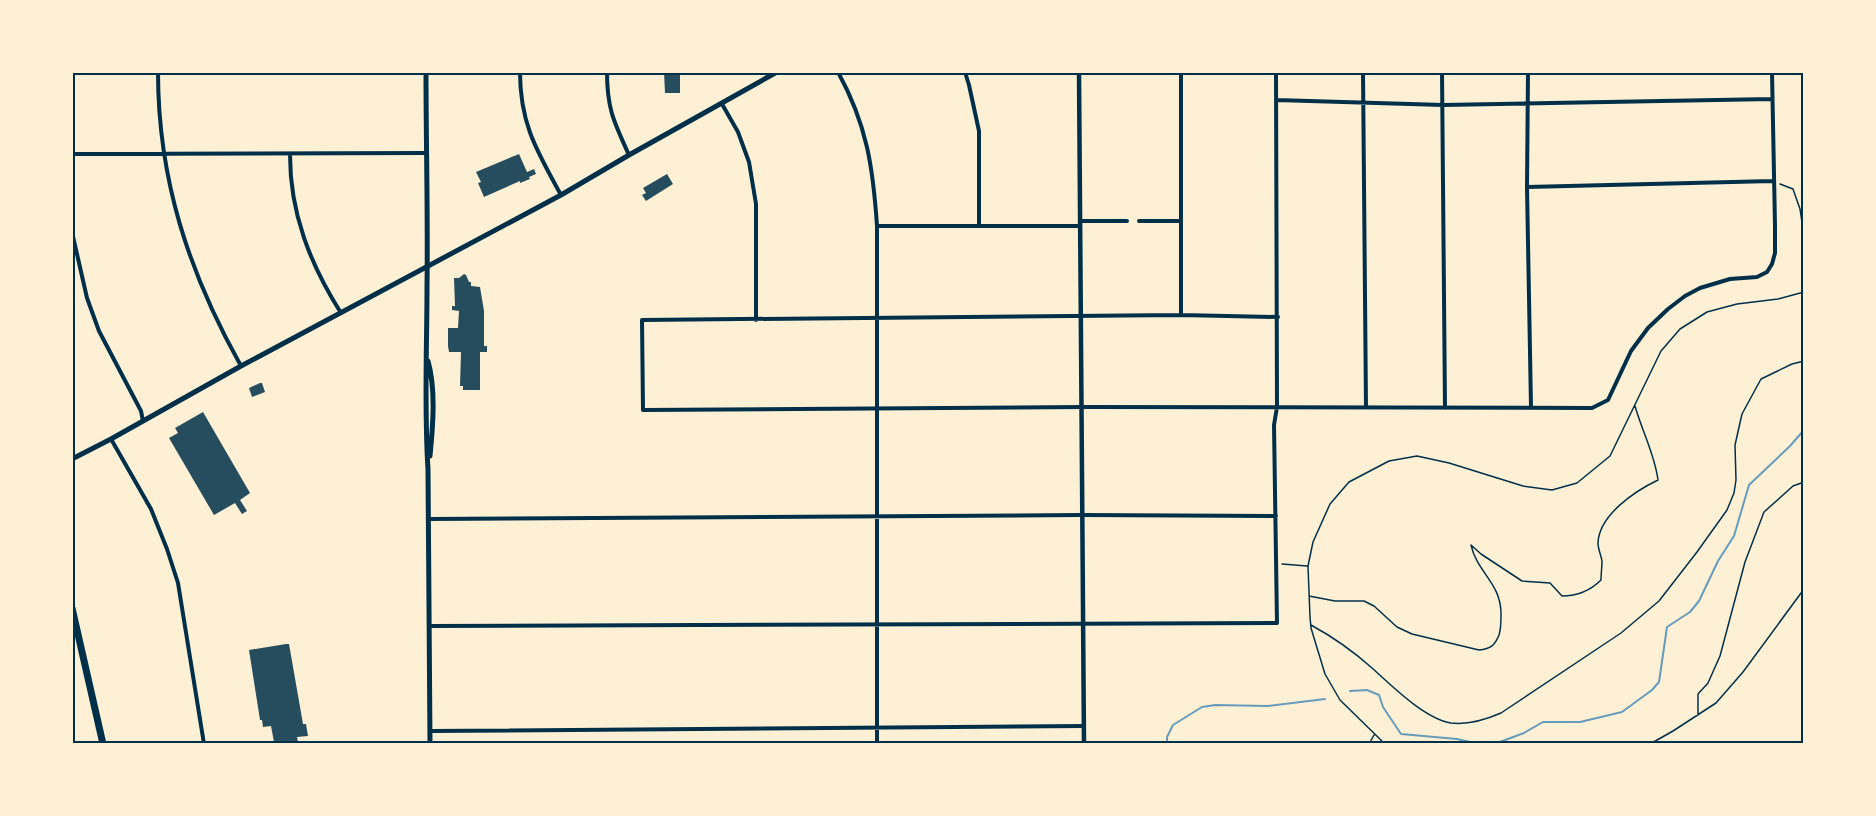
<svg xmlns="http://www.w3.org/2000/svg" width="1876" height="816" font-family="'Crimson Pro',serif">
  <rect width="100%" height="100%" fill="#fdf0d5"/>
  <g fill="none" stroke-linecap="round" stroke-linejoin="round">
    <path stroke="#669bbc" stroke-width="2" d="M1350,691L1367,690L1379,695L1383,707L1401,734L1457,739L1479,744L1497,743L1524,733L1543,722H1580L1622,712L1652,690L1659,682L1667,627L1690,612L1699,601L1718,561L1734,536L1749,485L1790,446L1804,430
      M1167,744V737L1173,725L1202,707L1215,705L1267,706L1325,699"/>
  </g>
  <path fill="#264d5e" d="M664,72H680V93H665Z
    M519,154L527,172L534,169L536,174L529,177L530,179L520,183V181L484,197L478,183L481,182L476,172Z
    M667,174L673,184L646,201L642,195L646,193L643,188Z
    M464,274L466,275L469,282H471V286L480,287L484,311V346H487V352H480V390H463V386H460L461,352H449L448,346V328H458L459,311L452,310V306H455L454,278H459Z
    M260,383H262L265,392L252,397L249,388Z
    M203,412L250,493L240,500L247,511L242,514L235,503L214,515L169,438L178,433L175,428Z
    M286,644H289L303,724H306L308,736L297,737L298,742L278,744L277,741L274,742L271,726L263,727L262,720H260L249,650Z"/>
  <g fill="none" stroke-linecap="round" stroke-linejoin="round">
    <path stroke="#003049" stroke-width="1.5" d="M1780,184L1793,189L1800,209L1804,236
      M1282,564L1307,566
      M1309,596L1335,601H1364L1374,606L1397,627L1412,634L1479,650C1491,649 1495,645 1499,635C1501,629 1501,623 1501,616C1502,583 1477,573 1471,545L1481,554L1522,581L1550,583L1562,596C1578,596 1590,591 1601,580C1601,574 1602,567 1602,561C1601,555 1598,549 1598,543C1599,515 1635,491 1658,480C1655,455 1642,431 1635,406
      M1311,625C1333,637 1353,651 1372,668C1392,686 1425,719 1451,723C1469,725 1485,720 1501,713L1621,633L1659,601L1697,552L1727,510L1734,493L1736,480L1735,445L1742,414L1761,379L1792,364L1804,361
      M1698,715V694L1708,683L1720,656L1745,562L1764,512L1793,486L1804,482
      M1369,744L1374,735
      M1385,744L1340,700L1325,674L1311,628L1310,617L1308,566L1313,542L1330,504L1349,482L1389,461L1417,456L1449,463L1523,486L1552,490L1577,483L1610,456L1661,351L1680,329L1707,312L1737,304L1778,299L1804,292
      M1650,744L1673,731L1716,703L1743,672L1804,589"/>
    <path stroke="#003049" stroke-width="4" d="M158,72C158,180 189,273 241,366
      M520,72C520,124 537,151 561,195
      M607,72C607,109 614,122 629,155
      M838,72C867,125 873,167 877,226V744
      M965,72L969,85L979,131V226
      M1181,72V315
      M1363,72L1366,407
      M1442,72L1445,408
      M1528,72L1527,187L1531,407
      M1276,100L1443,105L1772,99
      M722,104L738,132L749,162L756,204V320
      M72,154L426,153
      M290,155C290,213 310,264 341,313
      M1527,187L1773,181
      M1080,221H1127
      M1139,221H1181
      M877,226H1080
      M72,232L87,298L99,331L141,411L143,421
      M1278,317L1181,315L642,320L643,410L1082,407L1592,408L1608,400L1631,351L1648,328L1668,309L1685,296L1700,288L1730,279L1757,277L1767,272L1772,264L1775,253V226L1772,72
      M111,439L151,509L167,549L178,583L204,744
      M429,519L1082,515L1276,516
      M429,626L1277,623L1274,425L1277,407L1276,72
      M430,731L1084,726"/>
    <path stroke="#003049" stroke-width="4.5" d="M1079,72L1084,744"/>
    <path stroke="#003049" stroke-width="5" d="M72,459L111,439L241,366L561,195L629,155L777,72"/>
    <path stroke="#003049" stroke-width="5" d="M426,72C426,143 428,215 427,287C427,347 424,408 428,469L430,744
      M428,361C436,390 433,425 430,456"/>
    <path stroke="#003049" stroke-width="7" d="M72,608L103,744"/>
  </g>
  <rect width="1876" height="816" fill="none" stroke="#fdf0d5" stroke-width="147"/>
  <rect x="74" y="74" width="1728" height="668" fill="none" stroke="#003049" stroke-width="2"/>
</svg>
